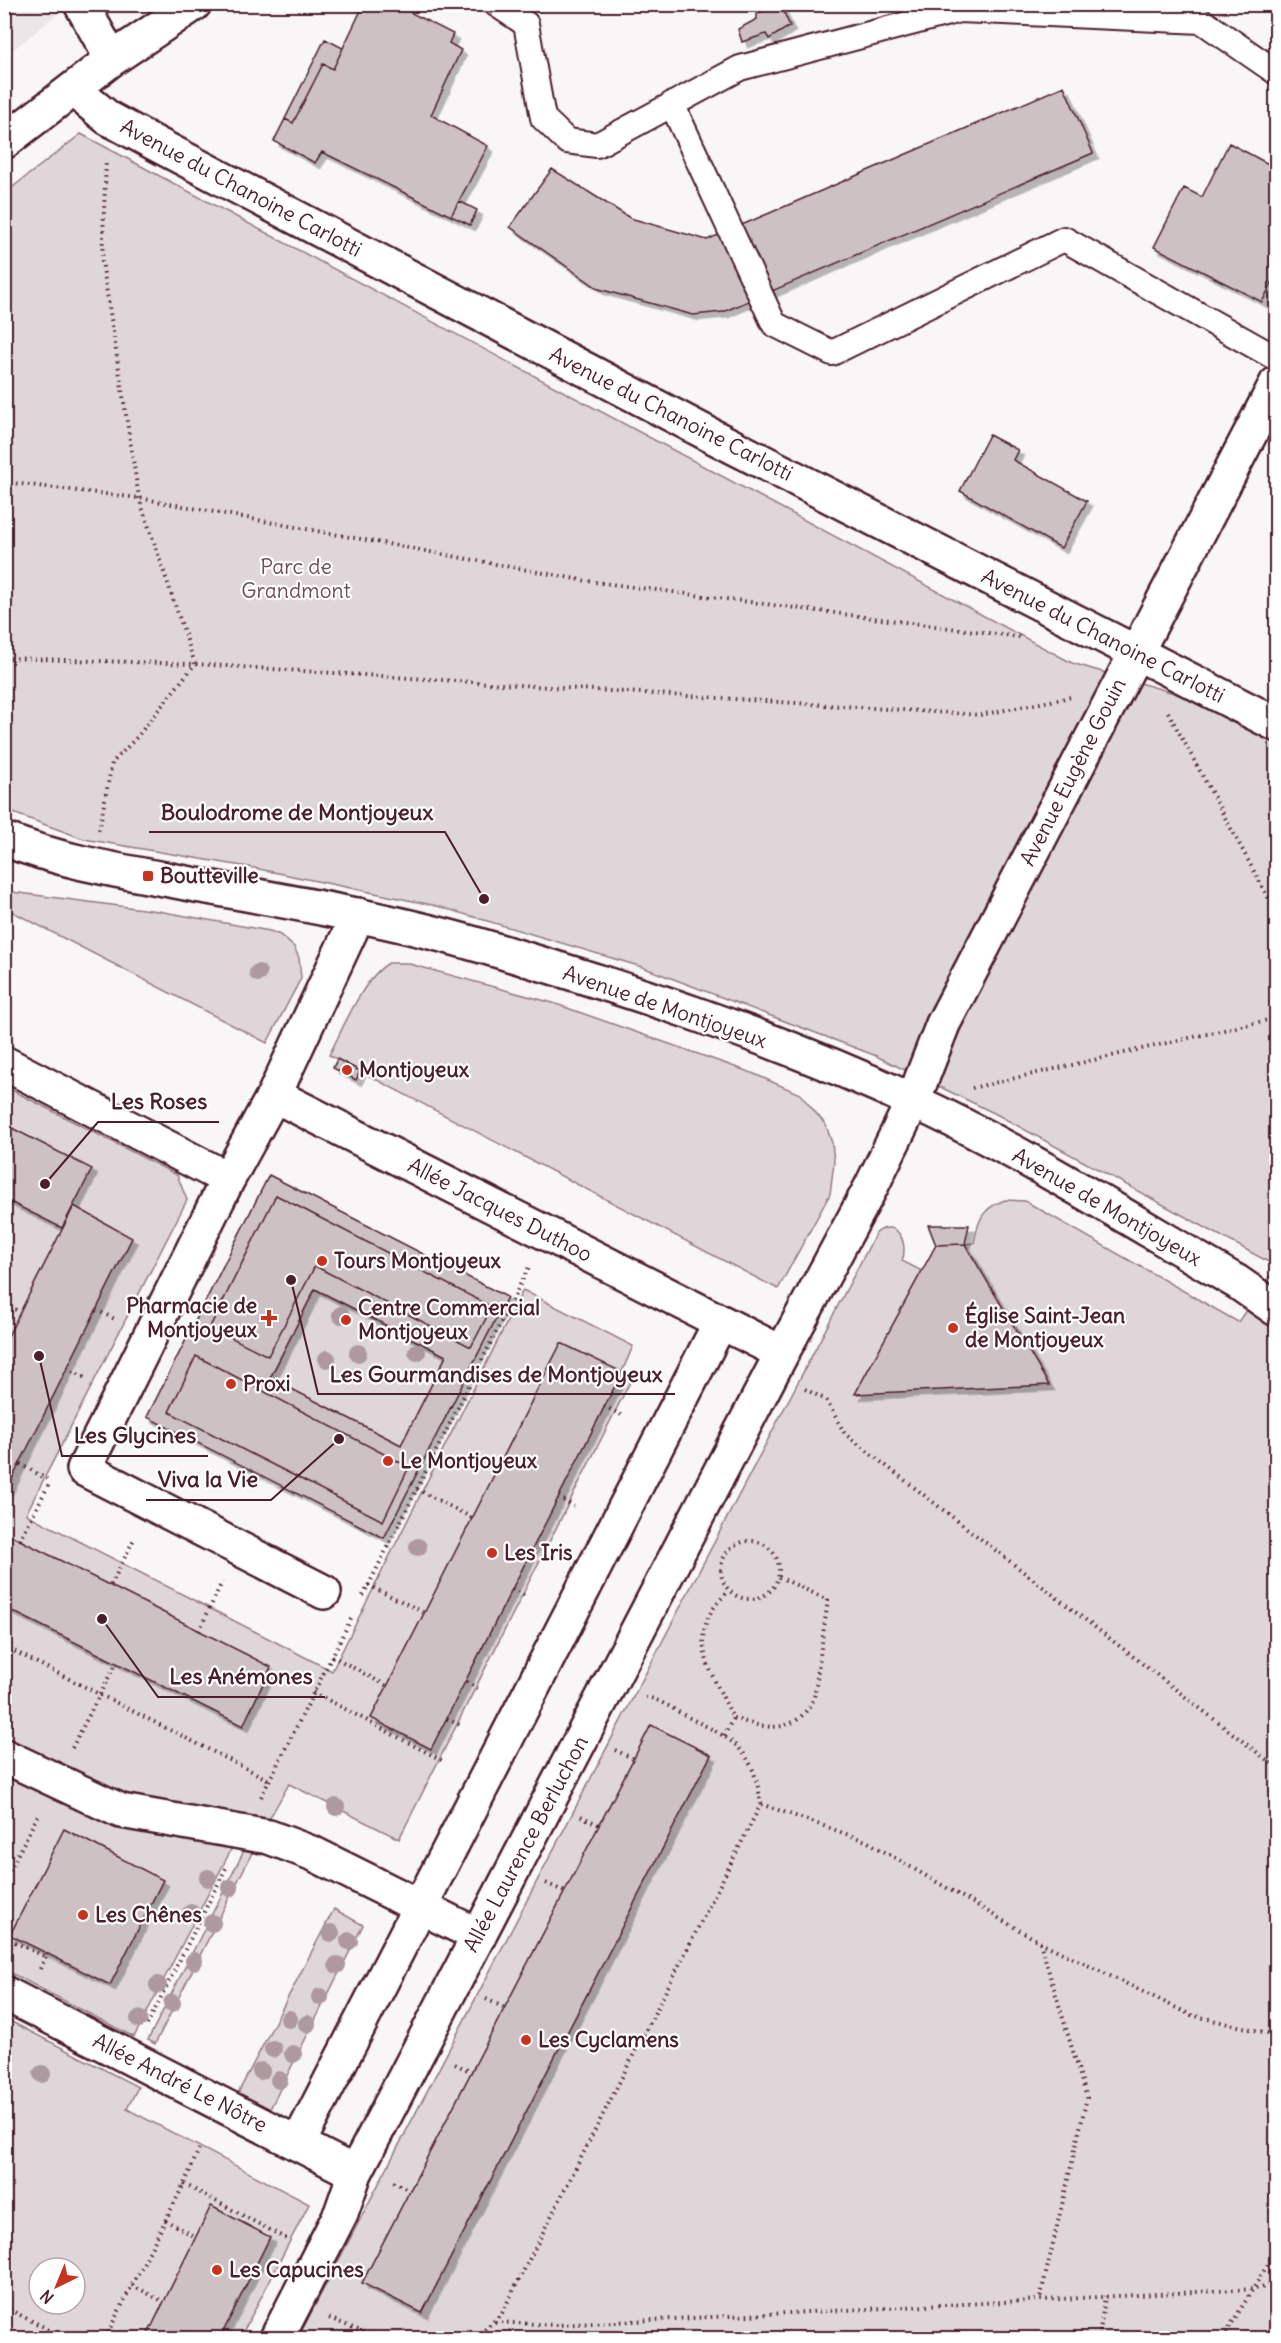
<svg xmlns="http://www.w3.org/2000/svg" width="1281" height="2343" font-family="Delius,sans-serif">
  <defs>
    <filter id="shadow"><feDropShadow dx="5.5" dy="5.5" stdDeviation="0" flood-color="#0004"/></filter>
  </defs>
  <rect width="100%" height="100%" fill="#f8f6f7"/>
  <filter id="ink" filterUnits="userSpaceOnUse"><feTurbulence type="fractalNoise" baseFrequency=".0167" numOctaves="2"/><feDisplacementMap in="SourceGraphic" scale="12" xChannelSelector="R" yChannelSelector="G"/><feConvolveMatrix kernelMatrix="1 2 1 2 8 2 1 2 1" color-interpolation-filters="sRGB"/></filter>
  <g filter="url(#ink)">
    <path fill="#ebe6e8" d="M5,5H69L5,56Z"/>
    <path fill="#ded6d9" stroke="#947a82" stroke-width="1.5" fill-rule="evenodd" d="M81,134L1072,663L1276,723V1266L996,1114L874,1055L642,967L437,906L254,868L84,839L5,810V193Z
      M4,891L158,911L270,931L280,935L294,947L299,958L301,978L267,1043L5,908Z
      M389,963H406L553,1003L752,1073L800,1094L826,1125L832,1143L834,1162L830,1194L778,1289L329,1055C343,1029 363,977 389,963Z
      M4,1086L177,1175L187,1200L26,1514L332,1671L523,1290L633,1346L622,1372L632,1378L399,1839L289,1784L267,1823L130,1799L5,1744Z
      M1005,1200L1025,1201L1238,1322L1276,1267V2338H298L876,1233C897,1217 909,1243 902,1261L922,1271L856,1393L965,1244L974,1243C978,1220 982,1208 1005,1200Z
      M315,1289L446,1356L401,1445L270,1378Z
      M4,1772L100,1819L234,1844L134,2037L5,1970Z
      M244,1851L252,1853L155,2044L148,2040Z
      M334,1909L363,1925L269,2111L238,2093Z
      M4,2018L138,2087L127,2109L309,2204L240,2338H5ZM39,2268H75V2304H39Z"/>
    <path fill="#cdc1c4" stroke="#4a1f2b" stroke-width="1.5" fill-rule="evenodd" filter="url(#shadow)" d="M364,4H394L453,34L449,43L461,50L431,115L488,146L451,216L322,152L315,163L274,141L285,119L293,123L323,64L333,69Z
      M777,4H780L790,26L769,39L766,34L742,42L738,29L757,19V14Z
      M325,39L343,48L333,69L323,64L293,123L285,119Z
      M1064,86L1093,153L723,312L693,315L599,289L510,227L552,169L630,218L707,240Z
      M1229,143L1276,168V275L1262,302L1154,247L1184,188L1202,197Z
      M459,201L477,210L470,225L451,216Z
      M989,435L1018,450L1013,460L1087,501L1061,548L960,491Z
      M337,1059L360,1071L356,1080L333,1068Z
      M4,1124L92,1169L62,1228L4,1199Z
      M269,1175L507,1297L384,1538L147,1417ZM276,1195L492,1307L471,1347L315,1266L268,1356L210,1327ZM315,1289L446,1356L401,1445L270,1378ZM196,1356L409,1467L383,1521L169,1412Z
      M276,1195L492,1307L471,1347L315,1266L268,1356L210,1327Z
      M74,1206L132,1238L4,1495V1344Z
      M928,1225H969L965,1244L936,1245Z
      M965,1244L1049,1385L855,1394L936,1245Z
      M561,1343L622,1372L431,1749L371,1718Z
      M196,1356L409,1467L383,1521L169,1412Z
      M4,1532L271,1667L243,1726L4,1607Z
      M651,1725L711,1755L422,2313L362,2283Z
      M64,1829L163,1880L110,1985L10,1935Z
      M211,2206L270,2237L220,2338H146Z"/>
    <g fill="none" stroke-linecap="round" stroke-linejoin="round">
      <g stroke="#4a1f2b" stroke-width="28">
        <path id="lane" d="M496,4L526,24L543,118L567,141L597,145L740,68L960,10L1202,21L1276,72
          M672,104L774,324L832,353L1064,239L1276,358"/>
      </g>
      <g stroke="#4a1f2b" stroke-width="38">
        <path id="street" d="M81,4L112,59
          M74,90L108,118L158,145L718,439L1276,724
          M4,142L112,59L194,4
          M4,1063L228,1179L274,1095L358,915
          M274,1095L782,1353L871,1187L913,1101L943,1024L1276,384
          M228,1179L84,1469L324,1592
          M4,1756L121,1811L269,1837L314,1854L479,1936
          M4,1993L355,2173
          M298,2144L720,1323
          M277,2338L341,2213L355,2173L782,1353"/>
      </g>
      <g stroke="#4a1f2b" stroke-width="38">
        <path id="secondary" d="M4,839C65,863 127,872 191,884C289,902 387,918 482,946C628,989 775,1037 913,1101C1025,1153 1130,1220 1237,1282L1276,1309"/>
      </g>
      <path stroke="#4a1f2b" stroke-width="4" stroke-dasharray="1.5 4.5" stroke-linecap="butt" d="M4,482L139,498L587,581L1020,637
        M4,658L195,664L980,715L1071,697
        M1168,712L1276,912
        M99,830L112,763L137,737L195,664L139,498L102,261L106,161
        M972,1088L1276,1018
        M4,1304L20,1312
        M96,1310L117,1320
        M67,1368L87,1379
        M805,1389L826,1400L845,1434L1276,1767
        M604,1406L621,1415
        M20,1464L47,1479
        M417,1489L472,1518
        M558,1497L574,1506
        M20,1540L50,1482
        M721 1570a29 29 0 1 1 58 0a29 29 0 1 1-58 0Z
        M111,1585L135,1537
        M368,1585L425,1613
        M512,1589L527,1597
        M363,1596L530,1265
        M199,1631L222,1582
        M4,1646L269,1780
        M332,1656L387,1686
        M466,1682L480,1690
        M313,1692L443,1761
        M733,1718C768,1730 796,1735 814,1698L828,1600L779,1577
        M447,1719L462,1726
        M724,1736L733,1718C711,1670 681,1634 729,1591
        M72,1748L116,1663
        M615,1750L634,1759
        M261,1797L351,1619
        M761,1804L866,1841L1040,1942L1191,2015L1276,2035
        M581,1816L599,1825
        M4,1881L39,1813
        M546,1883L565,1892
        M4,1937L46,1957
        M1040,1942L1087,2098L1040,2299
        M40,1969L47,1954
        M486,1999L505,2008
        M147,2025L226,1868
        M455,2064L472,2072
        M393,2182L410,2190
        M184,2184L287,2239
        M165,2220L196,2237
        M132,2285L164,2302
        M4,2307L66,2338
        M329,2318L378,2338
        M495,2322L556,2325L1255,2289L1276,2285
        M105,2338L184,2184L199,2149
        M476,2338L502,2313L761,1804C753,1746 733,1740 684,1715C673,1709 659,1699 646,1697
        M1099,2338L1105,2296
        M1223,2338L1276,2251"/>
      <use href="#lane" stroke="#fff" stroke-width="24"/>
      <use href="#street" stroke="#fff" stroke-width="33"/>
      <use href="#secondary" stroke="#fff" stroke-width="33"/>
    </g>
    <g fill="#ad999e">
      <circle cx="258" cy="973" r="9"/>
      <circle cx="341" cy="1315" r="9"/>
      <circle cx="417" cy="1352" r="9"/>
      <circle cx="358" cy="1353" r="9"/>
      <circle cx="327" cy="1359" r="9"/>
      <circle cx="418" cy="1547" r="9"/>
      <circle cx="336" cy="1807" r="9"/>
      <circle cx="208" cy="1878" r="9"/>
      <circle cx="230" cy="1888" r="9"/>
      <circle cx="191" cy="1913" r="9"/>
      <circle cx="212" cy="1923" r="9"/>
      <circle cx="331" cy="1933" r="9"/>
      <circle cx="349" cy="1941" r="9"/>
      <circle cx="194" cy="1961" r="9"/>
      <circle cx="337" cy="1965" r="9"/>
      <circle cx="158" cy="1985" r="9"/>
      <circle cx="320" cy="1997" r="9"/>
      <circle cx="172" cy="2003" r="9"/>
      <circle cx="139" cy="2019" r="9"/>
      <circle cx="289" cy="2019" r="9"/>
      <circle cx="307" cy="2024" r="9"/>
      <circle cx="273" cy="2049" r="9"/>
      <circle cx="293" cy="2054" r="9"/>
      <circle cx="261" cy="2071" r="9"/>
      <circle cx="42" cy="2074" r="9"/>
      <circle cx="279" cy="2080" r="9"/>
    </g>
  </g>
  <g fill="#c8321e" stroke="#fff" stroke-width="2">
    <rect x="142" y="870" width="12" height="12" rx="3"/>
    <circle cx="347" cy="1070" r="6"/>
    <circle cx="322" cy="1261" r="6"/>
    <path d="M266 1309h6v6h6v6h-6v6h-6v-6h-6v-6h6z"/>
    <circle cx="346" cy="1320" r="6"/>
    <circle cx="953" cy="1328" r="6"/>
    <circle cx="231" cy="1384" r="6"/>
    <circle cx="388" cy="1461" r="6"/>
    <circle cx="492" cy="1553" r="6"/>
    <circle cx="83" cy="1915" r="6"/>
    <circle cx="526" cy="2040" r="6"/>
    <circle cx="217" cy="2270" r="6"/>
  </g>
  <g text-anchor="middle" stroke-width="4.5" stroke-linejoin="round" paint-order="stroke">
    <g font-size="21" fill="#4a1f2b" stroke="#fff">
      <text transform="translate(241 188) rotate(28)" y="7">Avenue du Chanoine Carlotti</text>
      <text transform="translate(671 414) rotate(27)" y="7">Avenue du Chanoine Carlotti</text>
      <text transform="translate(1103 636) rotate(27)" y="7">Avenue du Chanoine Carlotti</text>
      <text transform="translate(1073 772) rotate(-63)" y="7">Avenue Eugène Gouin</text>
      <text transform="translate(665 1007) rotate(19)" y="7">Avenue de Montjoyeux</text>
      <text transform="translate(1107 1207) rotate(30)" y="7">Avenue de Montjoyeux</text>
      <text transform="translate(500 1210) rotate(27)" y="7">Allée Jacques Duthoo</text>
      <text transform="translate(526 1844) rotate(-62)" y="7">Allée Laurence Berluchon</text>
      <text transform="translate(180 2083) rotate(27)" y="7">Allée André Le Nôtre</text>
    </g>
    <g font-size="21" fill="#6f4d56" stroke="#fff">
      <text x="296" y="574">Parc de<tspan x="296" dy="24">Grandmont</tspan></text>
    </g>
    <g font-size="21" font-weight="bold" fill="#4a1f2b" stroke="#fff" text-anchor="start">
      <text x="160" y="883">Boutteville</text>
      <text x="359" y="1077">Montjoyeux</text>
      <text x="334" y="1268">Tours Montjoyeux</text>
      <text x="257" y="1313" text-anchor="end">Pharmacie de<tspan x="257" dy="24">Montjoyeux</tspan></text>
      <text x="358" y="1315">Centre Commercial<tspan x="358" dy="24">Montjoyeux</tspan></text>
      <text x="965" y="1323">Église Saint-Jean<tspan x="965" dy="24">de Montjoyeux</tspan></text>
      <text x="243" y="1391">Proxi</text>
      <text x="400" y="1468">Le Montjoyeux</text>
      <text x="504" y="1560">Les Iris</text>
      <text x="95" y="1922">Les Chênes</text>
      <text x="538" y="2047">Les Cyclamens</text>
      <text x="229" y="2277">Les Capucines</text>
    </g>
  </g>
  <path fill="none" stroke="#4a1f2b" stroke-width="2" d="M484 899L445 832H149M45 1184L98 1122H219M291 1280L318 1394H675M39 1356L62 1456H208M339 1439L271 1500H146M102 1619L158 1697H325"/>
  <g fill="#4a1f2b" stroke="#fff" stroke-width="2">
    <circle cx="484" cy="899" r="6"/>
    <circle cx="45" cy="1184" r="6"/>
    <circle cx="291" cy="1280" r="6"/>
    <circle cx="39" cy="1356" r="6"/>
    <circle cx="339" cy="1439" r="6"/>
    <circle cx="102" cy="1619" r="6"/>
  </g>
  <g font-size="22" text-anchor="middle" font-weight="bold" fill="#4a1f2b" stroke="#fff" stroke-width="4.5" stroke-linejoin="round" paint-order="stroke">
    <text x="297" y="820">Boulodrome de Montjoyeux</text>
    <text x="159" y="1109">Les Roses</text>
    <text x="496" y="1382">Les Gourmandises de Montjoyeux</text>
    <text x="135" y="1443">Les Glycines</text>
    <text x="208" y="1487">Viva la Vie</text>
    <text x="241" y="1684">Les Anémones</text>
  </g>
  <rect width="1281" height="2343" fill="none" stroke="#fff" stroke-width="24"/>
  <rect x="12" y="12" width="1257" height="2319" fill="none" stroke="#4a1f2b" stroke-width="2" filter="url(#ink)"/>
  <g transform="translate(57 2286) rotate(223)"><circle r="28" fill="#ffffff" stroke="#b7a5aa" stroke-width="1.5"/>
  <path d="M0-4.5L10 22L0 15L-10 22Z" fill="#c8321e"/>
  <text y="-9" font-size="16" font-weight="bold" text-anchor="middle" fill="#4a1f2b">N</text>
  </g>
</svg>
